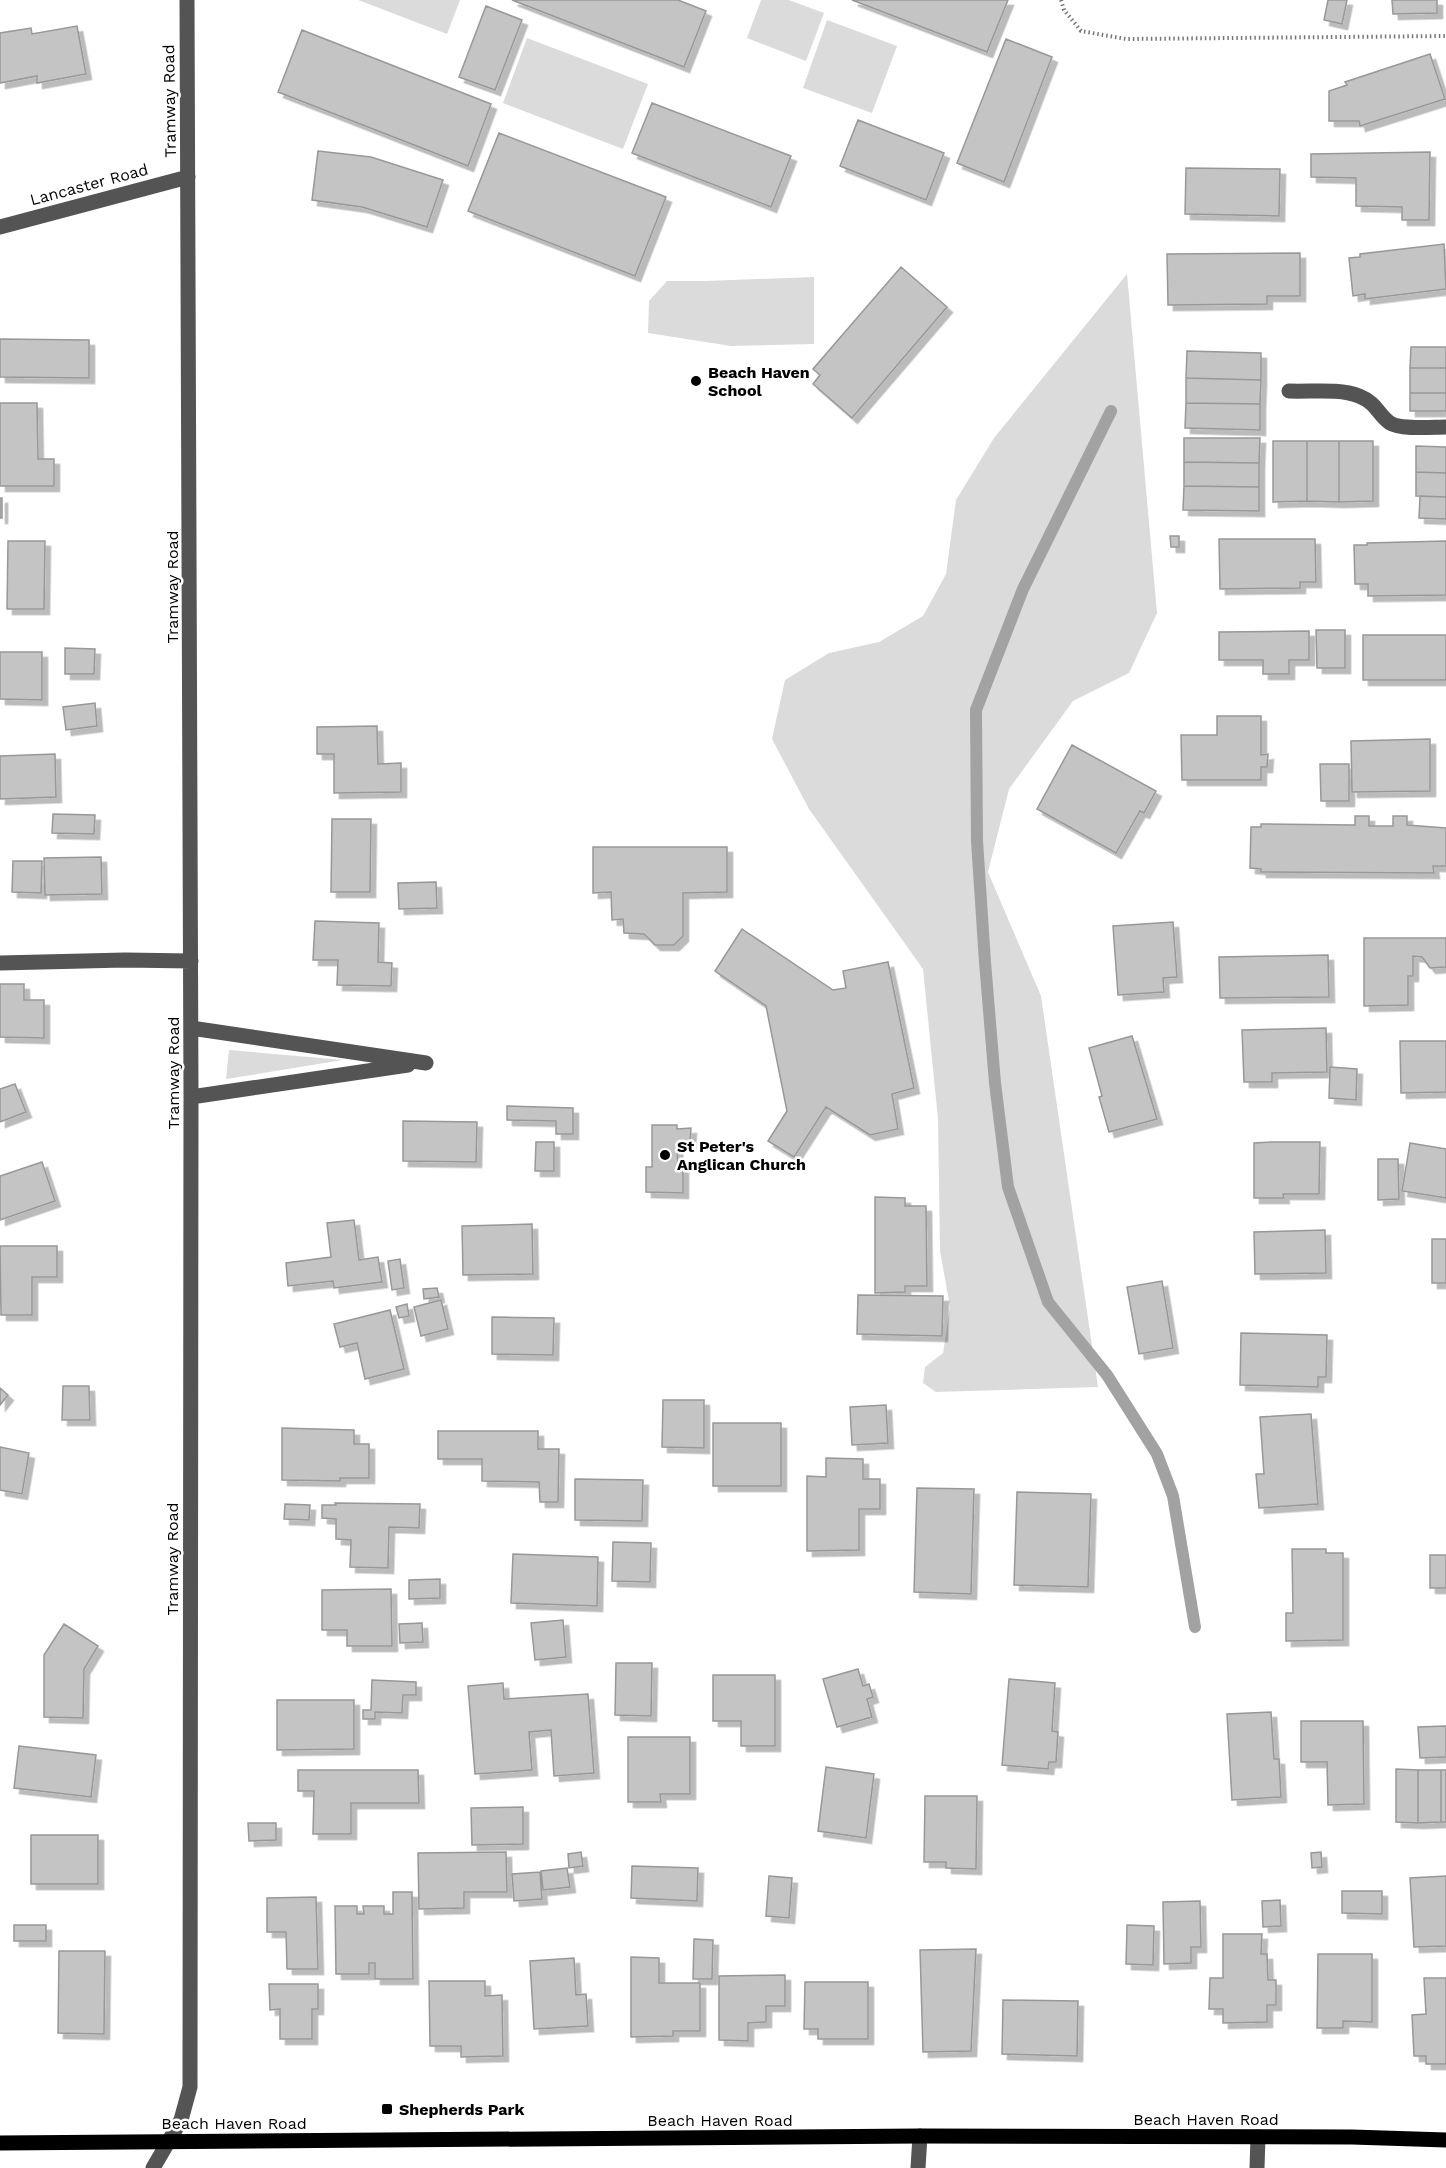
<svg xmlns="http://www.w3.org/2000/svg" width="1446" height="2168" font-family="'Work Sans',sans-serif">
  <defs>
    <filter id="shadow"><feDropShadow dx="5.5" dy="5.5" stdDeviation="0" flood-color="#0004"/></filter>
  </defs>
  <rect width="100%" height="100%" fill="#fff"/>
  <path fill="#dbdbdb" d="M358,0H460L447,34Z
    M761,0H789L824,13L806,61L747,38Z
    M827,20L897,46L872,113L803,88Z
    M527,38L648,84L623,149L503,103Z
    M1127,274L1157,613L1129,673L1073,701L1009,789L988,872L1041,996L1098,1387L936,1392L923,1383L925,1367L943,1353L950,1307L940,1251L938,1119L923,969L809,809L772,739L785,680L829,653L879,642L923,616L946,574L956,500L994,438Z
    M814,277V344L731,346L648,333L649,301L667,281H705Z
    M229,1050L343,1060L226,1079Z"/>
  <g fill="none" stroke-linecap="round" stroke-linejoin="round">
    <path stroke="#a2a2a2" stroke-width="12" d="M1111,411L1023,589L976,710L977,841L985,962L995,1083L1008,1187L1048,1302L1107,1375L1157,1454L1173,1496L1195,1627"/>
  </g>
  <path fill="#c4c4c4" stroke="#989898" stroke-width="1.5" filter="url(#shadow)" d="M512,0H678L706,11L684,67Z
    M852,0H1008L987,52Z
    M1328,0H1347L1342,24L1324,20Z
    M1392,0H1437V13L1393,14Z
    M486,6L522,20L495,90L459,77Z
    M77,26L86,74L37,83V76L0,83V33L31,28L32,34Z
    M302,30L491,104L468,166L278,92Z
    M1006,39L1052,57L1004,182L957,163Z
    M1430,54L1445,99L1360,126L1359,121H1329V91L1347,85L1345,82Z
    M652,103L791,156L771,207L632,153Z
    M858,120L944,153L926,200L840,166Z
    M499,133L666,197L635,276L468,211Z
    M318,151L371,157L443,180L427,227L362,207L312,200Z
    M1430,152L1429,220H1402V207L1356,206V178L1311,177V154Z
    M1186,168L1280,169L1279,216L1185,214Z
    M1444,244L1446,289L1365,299V294L1353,296L1349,258L1360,257V254Z
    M1300,253V296H1267V304L1168,305L1167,254Z
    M901,267L947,307L852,418L813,384L820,375L813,369Z
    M0,339L89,340V378L0,377Z
    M1411,347H1446V368H1410Z
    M1187,351L1261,353V380L1186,378Z
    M1410,368H1446V393H1410Z
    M1186,378L1261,380L1260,404L1186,403Z
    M1410,393H1446V411H1410Z
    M0,403H37L38,459H54V486H0Z
    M1186,403L1260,404V430L1185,428Z
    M1184,438H1260L1259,463L1184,462Z
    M1273,441H1307V501L1273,502Z
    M1307,441H1339V502L1307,501Z
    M1339,441H1373V501L1339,502Z
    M1416,446L1446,447V473L1416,472Z
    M1184,462L1259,463V487L1184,486Z
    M1416,472L1446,473V497L1416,496Z
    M1184,486L1259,487V511L1183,510Z
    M1420,496L1446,497V519L1419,518Z
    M0,498H2V518H0Z
    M1170,536H1179V547H1171Z
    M1219,539H1315L1316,582H1300V588L1220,589Z
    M8,541H45L44,609H7Z
    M1446,541V595L1368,596V584H1355L1354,545H1367V543Z
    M1316,630H1345V668H1317Z
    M1309,631V660H1289V674H1263V660H1219V632Z
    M1363,635H1446V680H1363Z
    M65,648L95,649L94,674H65Z
    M0,652H42V700L0,699Z
    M95,703L97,726L66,730L63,707Z
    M1217,716H1261V755L1268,754L1267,767H1261V780H1182L1181,735H1217Z
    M377,726L378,764L401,763V792L334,793V754H317V727Z
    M1430,739V791L1352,792L1351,741Z
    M1072,745L1156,791L1144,813L1140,811L1116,853L1037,809Z
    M55,754L56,797L0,799V756Z
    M1320,764H1349V801H1321Z
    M53,814L95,815L94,834L52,833Z
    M1355,816H1369V826H1393V816H1407V825L1446,828V866H1433L1434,873L1261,872V869L1250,868L1251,827H1261V824L1355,825Z
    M332,819H371L370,892H331Z
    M593,847H727V892L683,893V936L674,945H655L644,934L624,933L623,919L612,920L611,892L593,893Z
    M101,857L102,894L45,895L44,858Z
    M13,861H42L41,893L12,892Z
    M436,882L437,908L399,909L398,883Z
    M315,921L379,923L378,962L392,963L391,986L337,985L338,960H313Z
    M1173,922L1177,977L1163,978L1164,992L1118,995L1113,926Z
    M742,929L833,990L846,988L843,971L888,962L914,1088L892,1094L898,1129L870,1135L826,1107L794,1157L768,1141L787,1111L766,1006L715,971Z
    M1364,938H1446V967L1430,968L1422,957L1413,956V976H1408V1005L1364,1006Z
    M1328,955L1329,997L1220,998L1219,957Z
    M0,984H24V1000H44V1038L0,1037Z
    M1326,1028L1327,1072L1272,1073V1082H1244L1242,1030Z
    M1132,1036L1157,1119L1109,1132L1099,1097L1102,1096L1089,1048Z
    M1400,1041H1446V1092L1401,1093Z
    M1330,1067L1357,1069L1356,1100L1329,1098Z
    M15,1084L26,1112L0,1122V1089Z
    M507,1106L573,1108V1134H556V1121L507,1120Z
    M403,1121L477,1122L476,1162L403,1161Z
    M652,1125H677V1129L691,1128L690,1144H677L678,1167L683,1166V1193L646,1192V1167H652Z
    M536,1142H554V1171H535Z
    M1271,1142H1320L1319,1194H1283L1284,1198H1254V1143Z
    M1410,1143L1446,1149V1198L1402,1191Z
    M1378,1159H1398L1399,1199L1378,1200Z
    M42,1162L55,1201L0,1220V1176Z
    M875,1197L905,1198V1206H926L927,1286H905V1292L875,1293Z
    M354,1220L359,1260L378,1257L382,1282L334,1288L333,1281L288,1286L286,1263L331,1257L327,1223Z
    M532,1224L533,1274L463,1275L462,1226Z
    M1325,1230L1326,1273L1255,1274L1254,1232Z
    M1432,1239H1446V1283H1432Z
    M0,1246H57V1277H32V1315H1Z
    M400,1259L404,1288L392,1290L388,1261Z
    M1162,1281L1173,1348L1139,1354L1127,1287Z
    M437,1288L439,1297L424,1299L423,1289Z
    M858,1295L943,1296L942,1336L857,1334Z
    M441,1300L448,1329L421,1336L414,1307Z
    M407,1304L409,1316L399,1318L396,1307Z
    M390,1310L404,1369L365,1379L357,1343L340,1347L334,1324Z
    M492,1317L554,1318L553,1355L492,1354Z
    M1241,1333L1327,1335L1326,1377H1318V1387L1240,1385Z
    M63,1386H89L90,1420H62Z
    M0,1388L8,1395L0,1405Z
    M663,1400H704V1448L662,1447Z
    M886,1405L888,1443L852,1445L850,1407Z
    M1311,1414L1318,1504L1259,1508L1256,1474H1264L1260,1417Z
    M713,1423H781V1486H713Z
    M282,1428L354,1430V1444H369V1478H340V1481L282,1480Z
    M438,1431H538V1449H559L558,1502H540L539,1482L482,1481V1459H438Z
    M0,1447L29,1453L22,1494L0,1490Z
    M826,1458L863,1459V1479H880V1509H859V1550L807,1551V1476L826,1477Z
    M575,1479L643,1480L642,1521L575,1520Z
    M917,1488L974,1489L971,1594L914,1592Z
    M1017,1492L1091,1494L1088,1587L1014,1585Z
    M335,1503L420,1504L419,1528L389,1527L388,1568L350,1567L351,1540L336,1539V1519L322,1518V1505H336Z
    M285,1504L310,1505L309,1520L284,1519Z
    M613,1542L651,1543L650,1582L612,1581Z
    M1292,1549H1326V1553H1343V1640L1286,1641V1613H1293Z
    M513,1554L598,1557L597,1606L511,1603Z
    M1430,1555H1446V1588H1430Z
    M440,1579V1598L409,1599V1580Z
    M391,1589L392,1646H347V1630H322V1590Z
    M563,1620L566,1657L535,1660L531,1623Z
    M422,1623L423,1642L400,1643L399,1624Z
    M64,1624L98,1646L84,1669L83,1718L44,1717V1655Z
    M616,1663H652L651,1716L615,1715Z
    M858,1669L863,1686L869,1684L873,1697L867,1699L872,1717L837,1727L823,1679Z
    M713,1675H775V1746H741V1721H713Z
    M1009,1679L1055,1683L1052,1731L1058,1732L1056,1762H1049L1048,1769L1002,1765Z
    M372,1680L416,1682V1695H403L402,1713L375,1712V1719H363V1710H371Z
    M503,1683L504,1699L588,1694L594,1773L554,1776L551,1730L529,1732L532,1770L475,1774L468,1686Z
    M277,1700H354V1749L277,1750Z
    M1271,1712L1274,1759H1279L1281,1797L1232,1800L1227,1714Z
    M1301,1721H1363L1364,1804L1328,1805L1327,1762H1301Z
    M1446,1726V1757L1420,1758L1418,1727Z
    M628,1737H690V1794H660L661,1802H628Z
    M19,1746L96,1755L91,1797L14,1788Z
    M826,1767L874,1774L866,1838L818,1831Z
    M1396,1769L1418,1770V1823L1396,1822Z
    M298,1770H418L419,1803H351V1834H313L314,1791H298Z
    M1418,1770H1441V1822L1418,1823Z
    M1441,1770H1446V1822H1441Z
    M925,1796H977L976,1869L946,1868V1862H924Z
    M523,1807V1844L472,1845L471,1808Z
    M248,1823H276V1840L249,1841Z
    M31,1835H98V1884H31Z
    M506,1852L507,1892H464V1908L419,1909L418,1853Z
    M581,1852L583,1866L569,1868L568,1854Z
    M1321,1852L1322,1867L1312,1868L1311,1853Z
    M632,1866L698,1868L697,1901L631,1898Z
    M567,1868L570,1887L543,1890L541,1871Z
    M540,1872L542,1899L514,1901L512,1874Z
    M769,1876L792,1878L789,1918L766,1916Z
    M1446,1876V1946L1414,1947L1410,1878Z
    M1342,1891H1382V1914L1342,1913Z
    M393,1892H412L413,1979H375V1963H369V1974H336L335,1906H357V1914H364L363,1906H384V1914H393Z
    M316,1897L318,1969H287L286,1932H267V1898Z
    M1280,1900L1281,1926L1263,1927L1262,1901Z
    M1200,1901L1201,1947H1191V1963L1164,1964L1163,1902Z
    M14,1925H46V1941H14Z
    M1127,1925L1154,1926L1153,1965L1126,1964Z
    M1223,1934H1262L1261,1954H1267L1268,1980H1276V2005H1267V2022L1223,2023V2009H1209L1210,1978H1223Z
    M694,1939L713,1940L712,1979H693Z
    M976,1949L971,2051L923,2052L920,1950Z
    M59,1951H105L104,2034L58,2033Z
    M1318,1954H1372V2022L1343,2021V2028H1317Z
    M631,1957L659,1958V1983H700V2031H673V2036L631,2037Z
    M574,1958L576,1995L586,1994L588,2026L534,2029L530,1961Z
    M785,1975V2006H766V2022L748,2023V2041L719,2040V1976Z
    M1424,1978H1446V2064H1426V2056H1414L1412,2015L1426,2014Z
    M429,1981H485V1996L502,1995L503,2056L461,2057V2046H430Z
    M805,1982H868V2039H818V2029H804Z
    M269,1984H318V2009H312V2039H280V2009L270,2010Z
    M1003,2000L1078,2001L1077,2056L1002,2054Z"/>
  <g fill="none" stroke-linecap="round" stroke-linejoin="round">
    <path stroke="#767676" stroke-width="4" stroke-dasharray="1.5 3" stroke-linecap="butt" d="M1061,0L1064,10L1081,31L1126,39L1446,36"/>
    <path stroke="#545454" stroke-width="15" d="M0,227L188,177
      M1289,391C1311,392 1339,388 1359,396C1377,403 1378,415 1390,423C1401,430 1433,427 1446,427
      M0,963L125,960L191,961
      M191,1028L426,1063
      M191,1097L408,1065
      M153,2168L181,2120L190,2087L191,1097L187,0
      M918,2168L920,2136
      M1257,2168L1258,2137"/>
    <path stroke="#000" stroke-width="15" d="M0,2143L920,2136L1352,2137L1446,2140"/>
  </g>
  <g fill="#000" stroke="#fff" stroke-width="2">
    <circle cx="696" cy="381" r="6"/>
    <circle cx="665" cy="1155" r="6"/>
    <rect x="381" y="2103" width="12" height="12" rx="3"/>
  </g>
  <g text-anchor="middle" stroke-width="5" stroke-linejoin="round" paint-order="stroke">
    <g font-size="16" fill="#000" stroke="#fff">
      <text transform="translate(169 101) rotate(-91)" y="6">Tramway Road</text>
      <text transform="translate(89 184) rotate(-15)" y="6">Lancaster Road</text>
      <text transform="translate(172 587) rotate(-90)" y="6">Tramway Road</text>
      <text transform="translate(173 1073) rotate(-90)" y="6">Tramway Road</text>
      <text transform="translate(172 1559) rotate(-90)" y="6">Tramway Road</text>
      <text x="1206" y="2125">Beach Haven Road</text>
      <text x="720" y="2126">Beach Haven Road</text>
      <text x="234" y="2129">Beach Haven Road</text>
    </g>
    <g font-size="16" font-weight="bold" fill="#000" stroke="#fff" text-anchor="start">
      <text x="708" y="378">Beach Haven<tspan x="708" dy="18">School</tspan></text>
      <text x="677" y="1152">St Peter's<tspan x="677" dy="18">Anglican Church</tspan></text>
      <text x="399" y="2115">Shepherds Park</text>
    </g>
  </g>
</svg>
